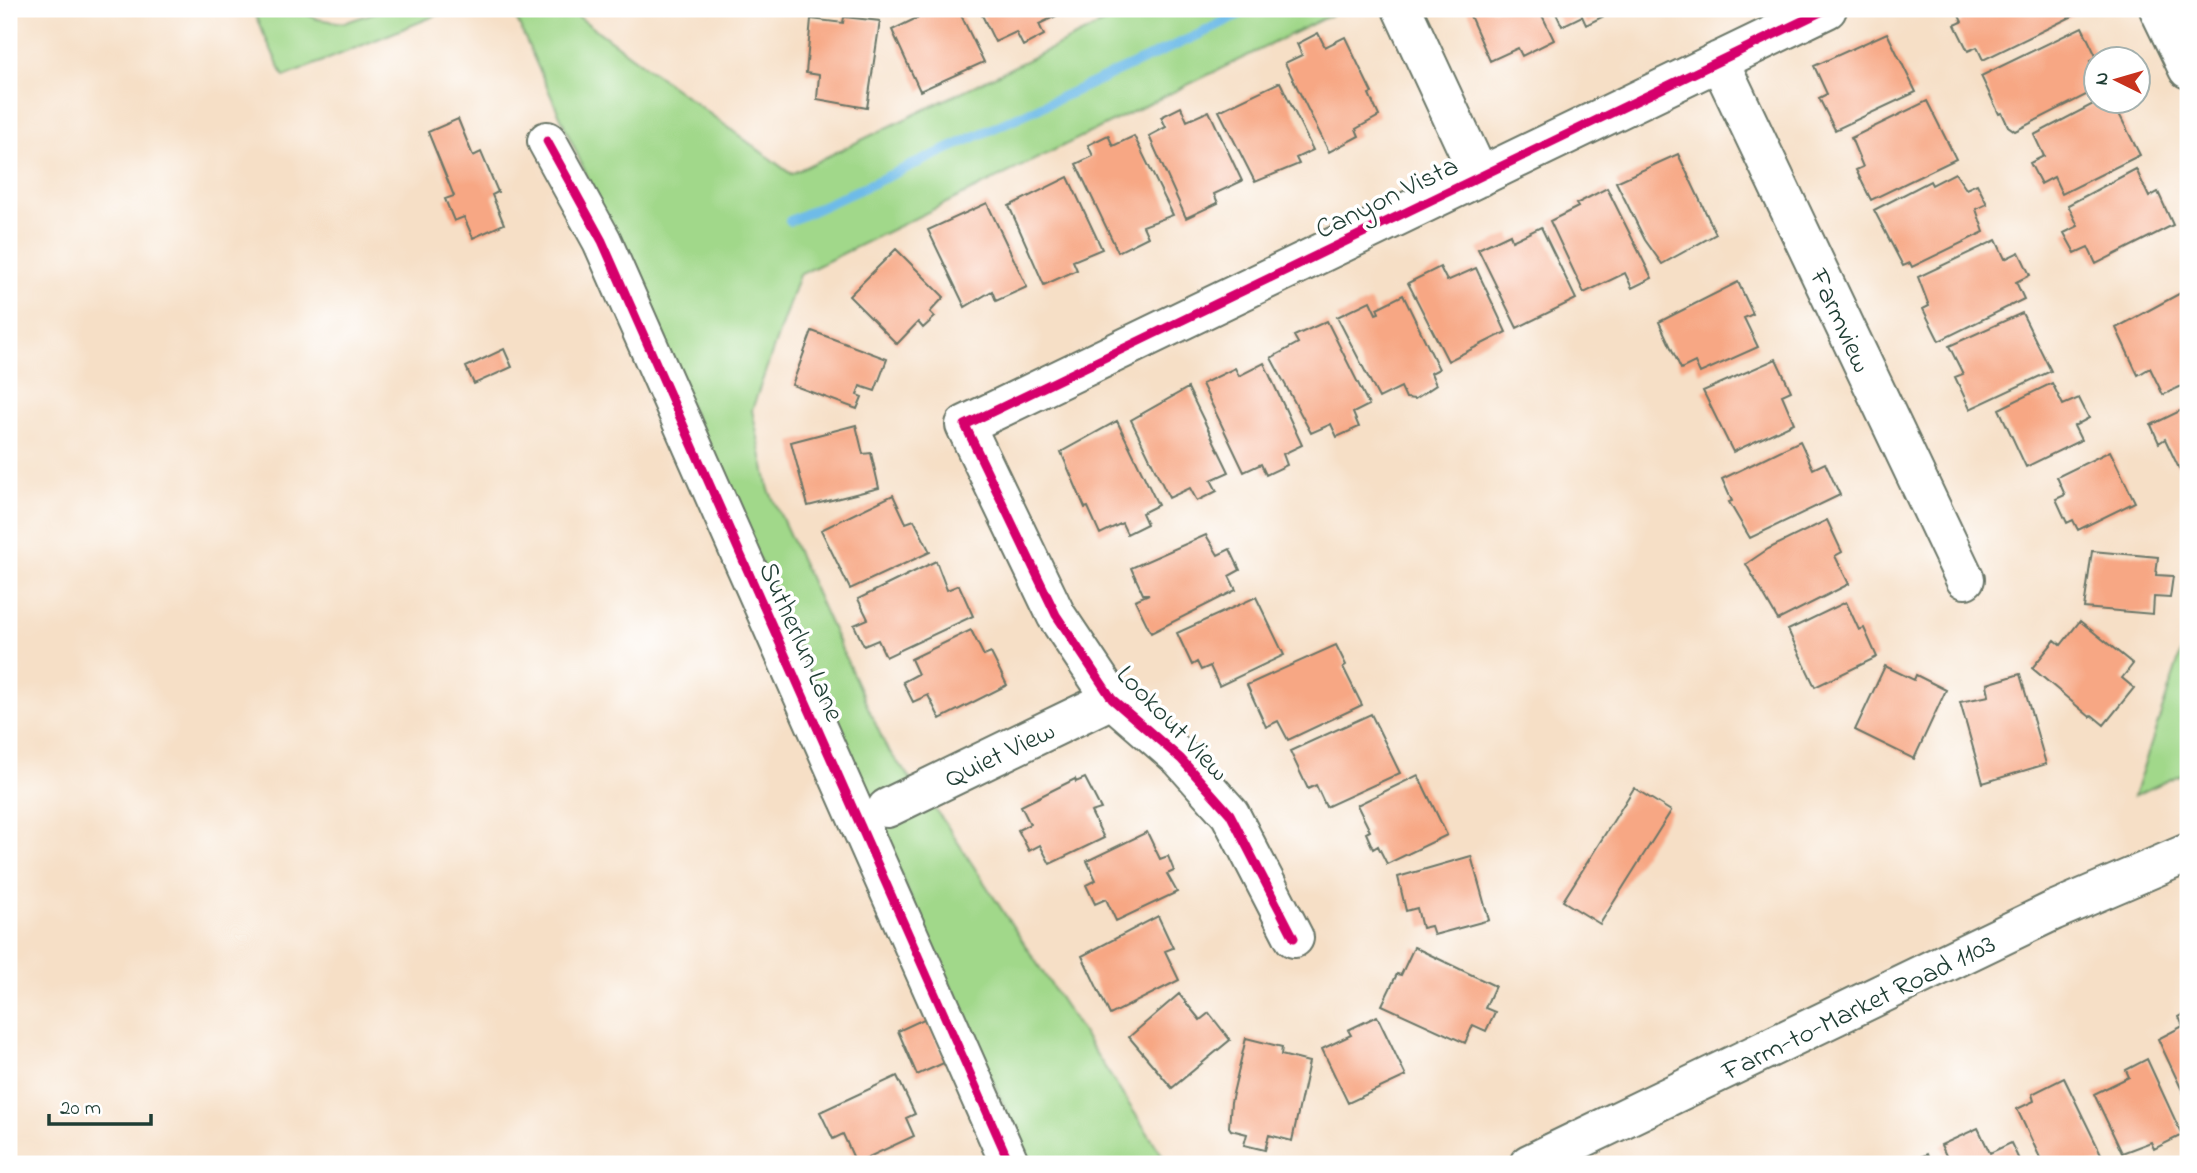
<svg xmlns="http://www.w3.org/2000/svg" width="2197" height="1173" font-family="'Indie Flower',sans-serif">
  <rect width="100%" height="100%" fill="#fff"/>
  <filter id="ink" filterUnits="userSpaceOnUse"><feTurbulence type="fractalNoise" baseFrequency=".0143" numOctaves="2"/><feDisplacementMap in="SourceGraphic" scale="14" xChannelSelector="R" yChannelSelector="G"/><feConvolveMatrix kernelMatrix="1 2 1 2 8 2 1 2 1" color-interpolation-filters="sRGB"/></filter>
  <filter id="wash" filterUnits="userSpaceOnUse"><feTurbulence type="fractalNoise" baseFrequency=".00686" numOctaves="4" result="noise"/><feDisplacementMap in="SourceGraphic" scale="28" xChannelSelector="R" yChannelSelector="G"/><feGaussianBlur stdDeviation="1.57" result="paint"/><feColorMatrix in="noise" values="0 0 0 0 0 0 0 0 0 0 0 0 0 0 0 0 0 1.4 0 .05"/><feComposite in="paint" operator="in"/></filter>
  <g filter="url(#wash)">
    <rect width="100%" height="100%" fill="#f6dfc6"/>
    <path fill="#a1d88a" stroke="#608a5f" stroke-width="2" d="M252,9H297L317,19L344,23L385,9H452L284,77Z
      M512,9H568L791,174L1133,9H1343L799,275L752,410L769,490L887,749L944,821L1168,1164H1030Z
      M2188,631V771L2134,796Z"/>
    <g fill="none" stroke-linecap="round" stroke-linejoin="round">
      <path stroke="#6ebbe8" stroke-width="10" d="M790,221L1200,34L1249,9"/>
    </g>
    <g id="blocks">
      <path fill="#f7a784" d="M925,9H958L984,62L920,91L892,30L919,17L917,13Z
        M979,9H1052L1056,16L1039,24L1044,35L1023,46L1016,32L995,42Z
        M1467,9H1539L1554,40L1522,56L1518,48L1490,61Z
        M1554,9H1618L1586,25L1582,16L1562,26Z
        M1956,9H2069L2073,16L1983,60L1977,47L1968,51L1955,25L1962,22Z
        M844,17L880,21L867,108L817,99L819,75L806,73L811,19L843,23Z
        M2082,27L2097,58L2090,61L2092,65L2096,64V90L2015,131L2008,126L2002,113L1999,114L1981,76Z
        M1318,33L1325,47L1345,37L1372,93L1369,94L1379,116L1356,129L1359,136L1329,152L1285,63L1302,55L1297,44Z
        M1887,33L1916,92L1835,130L1819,98L1827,94L1814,66Z
        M1280,82L1313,150L1296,158L1299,164L1255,182L1219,111Z
        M1927,101L1956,159L1871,200L1856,170L1863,167L1851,138Z
        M2097,102H2113L2140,155L2062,194L2054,177L2041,184L2030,163L2044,156L2034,135Z
        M1181,107L1187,121L1209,111L1242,181L1214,194L1218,203L1186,218L1149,136L1166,127L1161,117Z
        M458,119L473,156L481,152L498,192L492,195L504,224L473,238L464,217L454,221L445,199L454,196L428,132Z
        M1108,135L1113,146L1134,136L1173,215L1143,226L1148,237L1118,252L1076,164L1093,156L1088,145Z
        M1678,154L1716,234L1662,264L1645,240L1616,182Z
        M2136,169L2149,197L2158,192L2173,225L2096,264L2088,247L2075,253L2064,233L2078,226L2068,205Z
        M1955,173L1966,189L1977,184L1987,204L1976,209L1984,232L1912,267L1910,263L1903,266L1874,210L1930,181L1932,185Z
        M1068,177L1102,249L1073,261L1077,270L1044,285L1009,206Z
        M1607,188L1652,278L1632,288L1625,273L1584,293L1550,221L1578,207L1576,204Z
        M987,203L1027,287L996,301L992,291L965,307L928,230Z
        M1541,227L1576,299L1517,328L1478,249L1510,234L1512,241Z
        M1996,240L2005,259L2019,252L2030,275L2016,282L2024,299L1939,341L1923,309L1929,306L1918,277Z
        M896,249L944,297L930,312L935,317L923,328L918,322L897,344L849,296Z
        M1440,267L1447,281L1476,268L1506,332L1448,361L1408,283Z
        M1738,282L1753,314L1744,318L1758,347L1700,373L1695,362L1681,369L1659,322Z
        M2188,289V383L2163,395L2150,368L2138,375L2116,328Z
        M1403,295L1439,369L1431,373L1436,385L1415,399L1406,398L1401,387L1379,398L1337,317L1370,301L1376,314L1379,313L1377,308Z
        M2022,313L2051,371L1970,409L1955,377L1963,374L1949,346Z
        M1327,321L1369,405L1353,413L1359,427L1337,437L1331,424L1311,433L1271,358L1298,343L1294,336Z
        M812,331L887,359L875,391L860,386L857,395L862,397L857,409L792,385Z
        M504,349L512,367L474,384L466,367Z
        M1776,359L1791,391L1782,395L1794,423L1733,452L1703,391Z
        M1264,363L1302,445L1283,454L1287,465L1266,475L1261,464L1244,472L1202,384L1235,368L1239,376Z
        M2052,383L2063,405L2079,398L2089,418L2074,426L2081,440L2026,467L1999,409Z
        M1188,388L1229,472L1211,480L1217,491L1197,501L1190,488L1169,498L1131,420Z
        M2188,407V477L2184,479L2165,439L2159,443L2151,425Z
        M1117,421L1158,505L1142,513L1147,524L1127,534L1122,523L1100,534L1088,507L1085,508L1061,452Z
        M856,425L863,454L871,453L879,488L808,506L791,442Z
        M1800,441L1813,469L1825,463L1840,495L1750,538L1729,502L1732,501L1722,479Z
        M2110,451L2135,502L2078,530L2073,520L2067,523L2056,499L2065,495L2057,477Z
        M893,495L906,523L914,520L930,552L850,589L821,530Z
        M1827,520L1842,552L1835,556L1849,584L1778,620L1746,564L1768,549Z
        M1206,535L1218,555L1230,549L1240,570L1229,576L1236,590L1151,633L1135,600L1149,594H1143L1131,568Z
        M2092,551L2158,557L2156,575L2173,576L2170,598L2154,597L2153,614L2084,608Z
        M936,561L947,590L959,585L973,616L886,657L878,640L864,646L854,625L868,619L858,599Z
        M1256,597L1284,655L1219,686L1210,666L1201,670L1197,662L1192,665L1177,633Z
        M1846,602L1859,630L1864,628L1877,657L1815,687L1788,630Z
        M2080,621L2133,664L2122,678L2134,688L2104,725L2092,715L2090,717L2032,668L2055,640L2061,645Z
        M971,630L984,656L991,653L1007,685L940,719L928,695L913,702L903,682L918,674L911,659Z
        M1336,645L1346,665L1343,667L1362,705L1288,740L1278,721L1266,727L1247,685Z
        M1885,666L1914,680L1916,675L1946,690L1914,759L1855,730Z
        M2020,674L2046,764L1983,783L1960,702L1989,696L1987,684Z
        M1371,714L1400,773L1326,807L1316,785L1308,789L1290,751Z
        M1418,775L1447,835L1387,864L1378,846L1373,849L1366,833L1370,831L1357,805Z
        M1085,778L1101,809L1091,812L1104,838L1050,864L1040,845L1029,851L1018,830L1030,824L1021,806L1075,779L1076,782Z
        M1634,788L1671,811L1600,924L1563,901Z
        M1147,832L1160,859L1168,856L1174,871L1167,874L1177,892L1116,921L1106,899L1095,904L1086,885L1096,880L1087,861Z
        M1471,856L1489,920L1434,935L1431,926L1422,928L1417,908L1406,911L1398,877Z
        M1158,916L1173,948L1165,951L1179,980L1110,1015L1082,956Z
        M1414,947L1495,986L1485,1008L1495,1012L1486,1031L1473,1025L1465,1043L1382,1005L1397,974L1401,975Z
        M1179,994L1200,1020L1209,1013L1230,1040L1172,1088L1129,1037Z
        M2188,1012V1103L2158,1039L2183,1026L2179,1017Z
        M1377,1016L1406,1076L1348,1103L1322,1049L1351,1035L1348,1030Z
        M926,1018L946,1062L917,1075L898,1031Z
        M1246,1038L1282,1047L1281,1055L1309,1062L1292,1141L1269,1135L1265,1150L1244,1145L1247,1134L1231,1130L1229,1127L1231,1102Z
        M2147,1059L2182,1135L2154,1149L2151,1142L2122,1153L2094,1094L2129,1077L2126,1070Z
        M897,1076L915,1114L906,1118L914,1136L856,1163L843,1134L833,1139L820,1112Z
        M2064,1078L2105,1162L2100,1164H2043L2017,1109L2034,1101L2032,1094Z
        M1978,1128L1990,1153L2011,1143L2021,1164H1950L1941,1145Z
        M1927,1154L1931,1164H1905Z"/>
    </g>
  </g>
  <g filter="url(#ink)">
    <use href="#blocks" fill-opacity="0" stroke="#6a7667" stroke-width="2"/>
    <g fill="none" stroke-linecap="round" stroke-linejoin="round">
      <g stroke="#6a7667" stroke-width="42">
        <path id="minor" d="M1402,9L1480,177
          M2159,9L2188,69
          M1719,61L1965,579
          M547,141L602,241L1010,1164
          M887,808L1112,699
          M1294,938L1230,814L1181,759L1112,699L1056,615L965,425L1827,9"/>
      </g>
      <g stroke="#6a7667" stroke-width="42">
        <path id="major" d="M1529,1164L2053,911L2188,853"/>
      </g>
      <use href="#minor" stroke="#fff" stroke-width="38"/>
      <use href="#major" stroke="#fff" stroke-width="38"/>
      <g stroke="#fff" stroke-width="13">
        <path id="cycleway" d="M547,141L602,241L1010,1164
          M1294,938L1230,814L1181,759L1112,699L1056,615L965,425L1827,9"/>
      </g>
      <use href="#cycleway" stroke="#d6006c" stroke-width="9"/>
    </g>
  </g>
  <g text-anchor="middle" stroke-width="7" stroke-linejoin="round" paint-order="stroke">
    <g font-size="28" fill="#1f3d34" stroke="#fff">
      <text transform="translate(1386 196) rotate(-26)" y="10">Canyon Vista</text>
      <text transform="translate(1842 320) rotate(65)" y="10">Farmview</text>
      <text transform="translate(803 641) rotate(66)" y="10">Sutherlun Lane</text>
      <text transform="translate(1174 722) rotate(46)" y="10">Lookout View</text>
      <text transform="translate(999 753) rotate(-26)" y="10">Quiet View</text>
      <text transform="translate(1858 1006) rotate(-26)" y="10">Farm-to-Market Road 1103</text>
    </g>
  </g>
  <rect width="2197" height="1173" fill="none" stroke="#fff" stroke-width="35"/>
  <g transform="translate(2117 80) rotate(275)"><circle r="33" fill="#ffffff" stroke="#a5b1ae" stroke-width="2"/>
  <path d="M0-5L12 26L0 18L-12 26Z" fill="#c8321e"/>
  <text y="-10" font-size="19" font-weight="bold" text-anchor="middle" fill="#1f3d34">N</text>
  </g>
  <path d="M49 1114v10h102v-10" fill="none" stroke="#1f3d34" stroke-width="3.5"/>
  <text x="60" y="1114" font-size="21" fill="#1f3d34" stroke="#ffffff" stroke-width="5" paint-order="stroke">20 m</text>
</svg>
